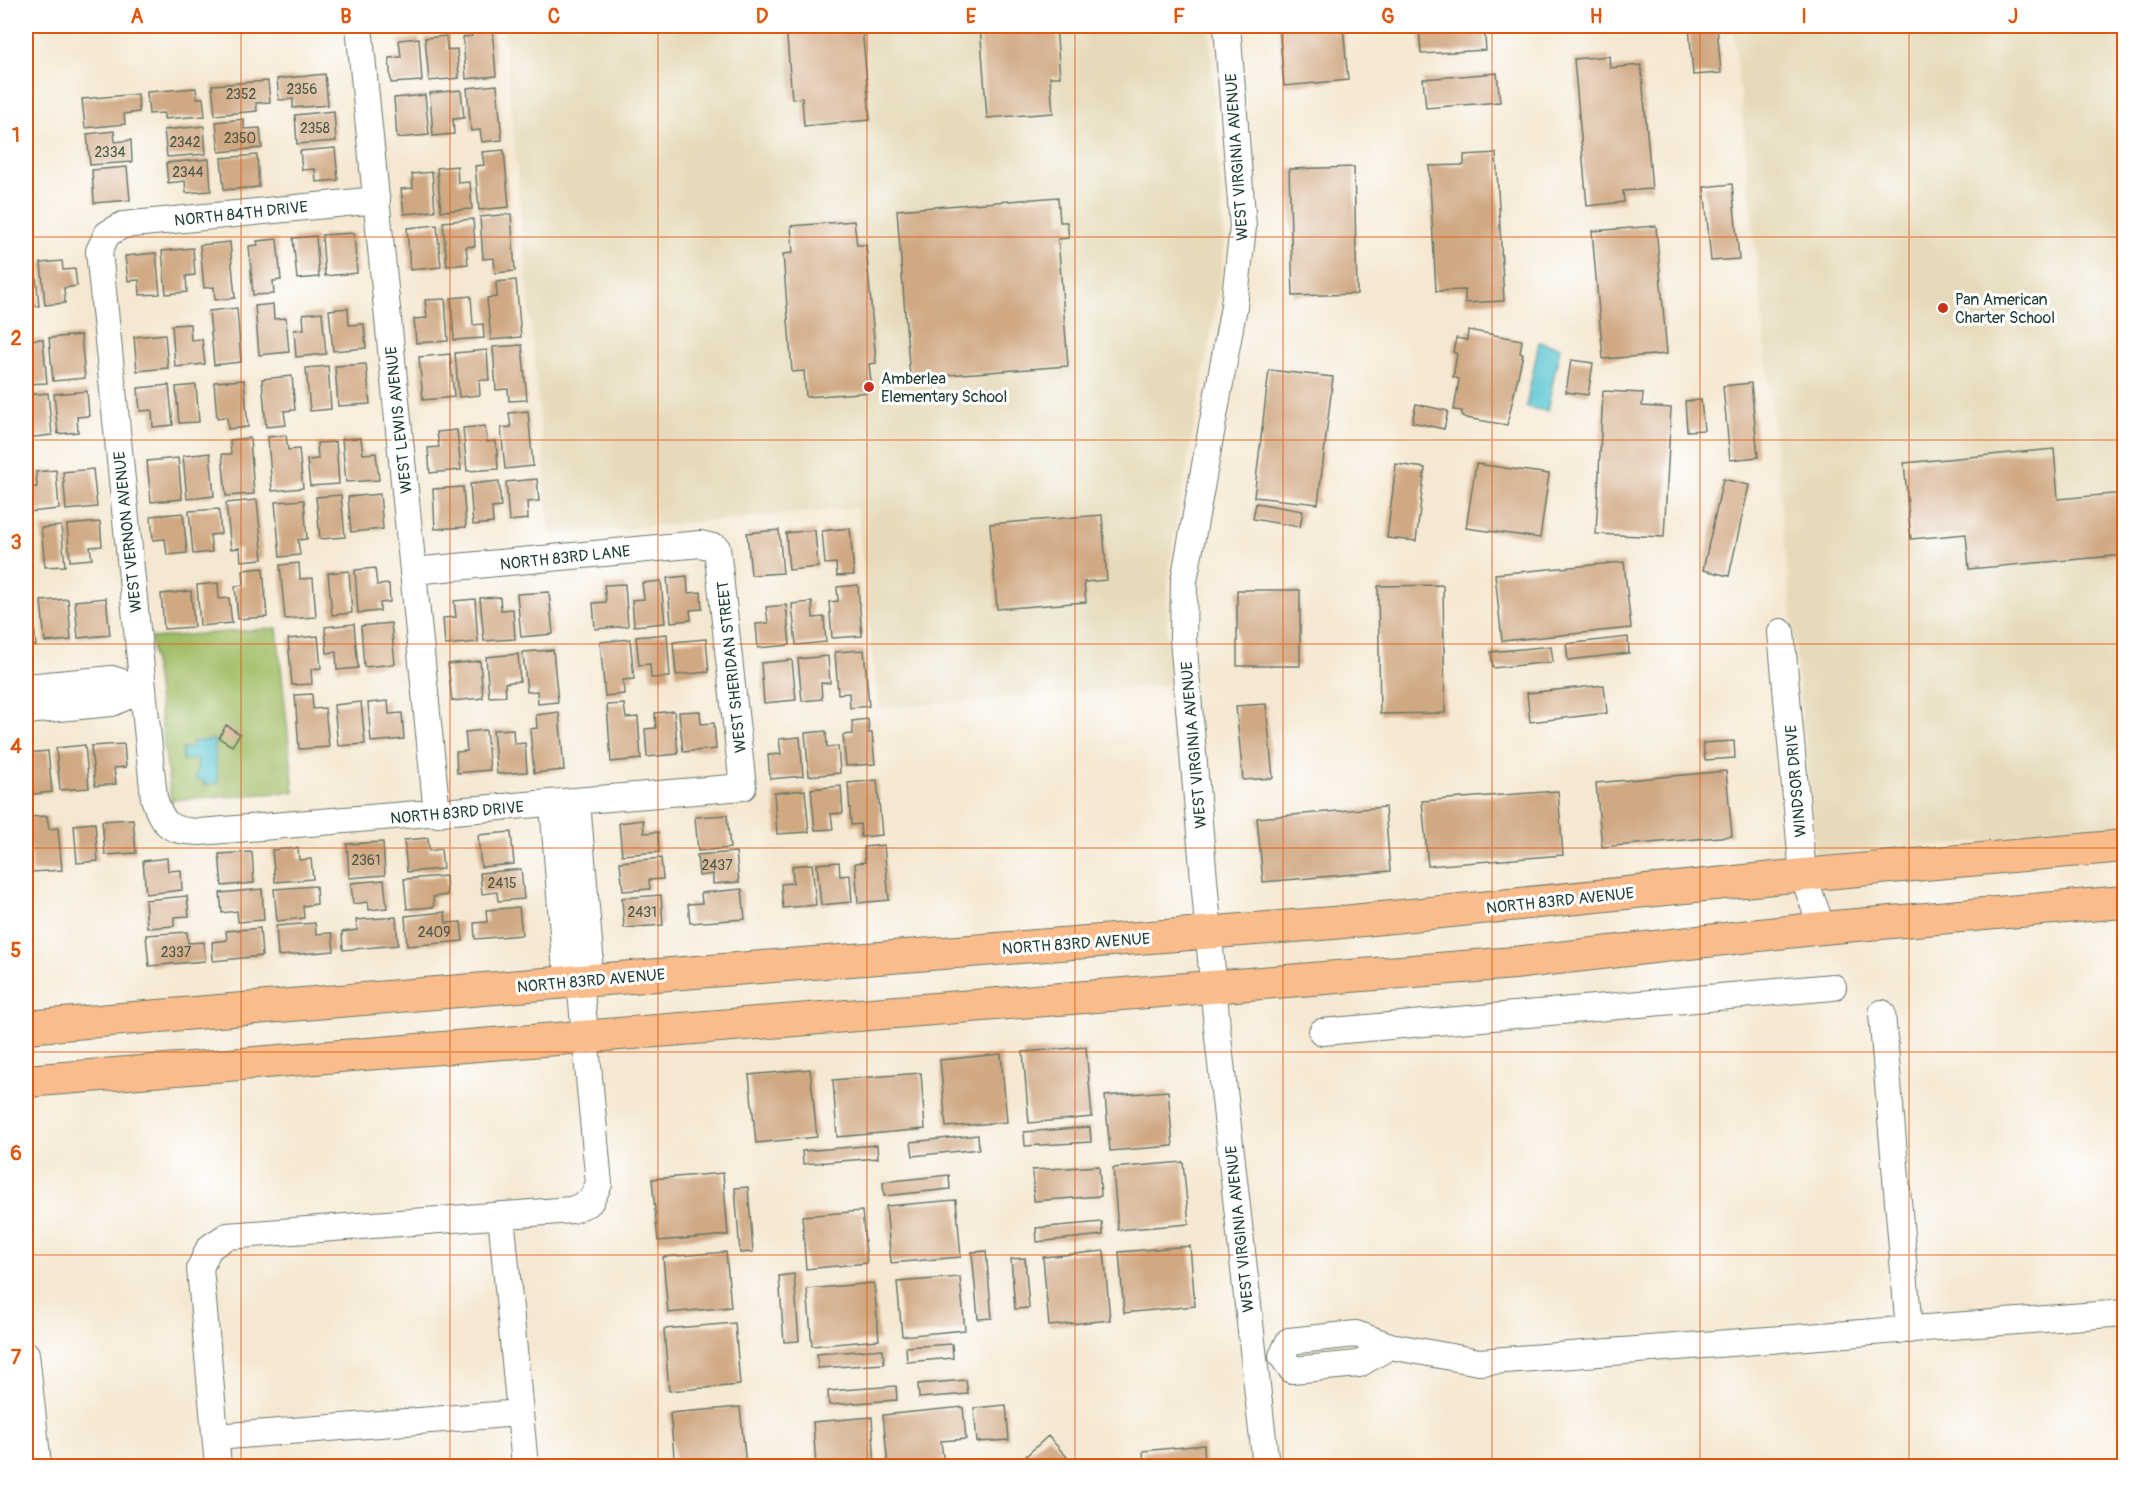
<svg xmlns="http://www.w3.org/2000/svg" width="2150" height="1492" font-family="Pangolin,sans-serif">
  <rect width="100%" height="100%" fill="#fff"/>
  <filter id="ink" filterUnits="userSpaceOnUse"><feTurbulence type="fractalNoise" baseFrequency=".0167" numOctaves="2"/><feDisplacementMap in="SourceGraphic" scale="12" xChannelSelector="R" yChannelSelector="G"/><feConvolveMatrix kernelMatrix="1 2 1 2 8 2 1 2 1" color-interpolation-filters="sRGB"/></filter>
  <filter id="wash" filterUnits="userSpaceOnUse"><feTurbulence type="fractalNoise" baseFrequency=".008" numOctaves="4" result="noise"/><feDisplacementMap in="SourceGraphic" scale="24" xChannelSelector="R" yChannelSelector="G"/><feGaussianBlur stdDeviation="1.35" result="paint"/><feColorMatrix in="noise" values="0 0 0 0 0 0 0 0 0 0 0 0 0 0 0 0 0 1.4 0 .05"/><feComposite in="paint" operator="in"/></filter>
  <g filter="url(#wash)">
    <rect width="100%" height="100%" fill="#f5e8d2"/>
    <path fill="#e6daba" d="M504,26H1209L1224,236L1221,279L1169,564L1166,622L1170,685L878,708L857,508L550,535Z
      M1733,26H2124V830L1816,855Z"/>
    <path fill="#a1be66" stroke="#607e4d" stroke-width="1.5" d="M277,628L294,792L171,800L151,638Z"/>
    <path fill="#59c6d1" stroke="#3c8282" stroke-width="1.5" d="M1539,342L1560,347L1547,411L1526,407Z
      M214,740L218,783L204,785V780L196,781L198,759L183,760L182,749L192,748V742Z"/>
    <g id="blocks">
      <path fill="#d0a882" d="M471,26H492L496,76L466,79L463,37L472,36Z
        M786,26H862L870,120L804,126L802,98L792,99Z
        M980,26H1056L1060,77H1050L1053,113L987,118Z
        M1279,26H1343L1348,80L1284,86Z
        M1419,26H1484L1486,50L1421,54Z
        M1689,26H1717L1721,73L1693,75Z
        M446,36L447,50L457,49L459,78L429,81L425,38Z
        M419,38L422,81L391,83L389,58L401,57L399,40Z
        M1609,56L1610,68L1641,65L1652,189L1623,191L1624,202L1587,206L1574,59Z
        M1497,73L1500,102L1426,108L1423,79Z
        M325,74L328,105L293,108V99L279,100L277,79Z
        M268,81L270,102L256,103L257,111L215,115L212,85Z
        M497,85L502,140L482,142L480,130L471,131L467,88Z
        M196,88L197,98H203L205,116L164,119V113L149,114L147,92Z
        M461,90L464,118L453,119L454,134L433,136L430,93Z
        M138,94L139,112L124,114L125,124L85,128L82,99Z
        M425,95L429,135L397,138L394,98Z
        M334,111L336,141L297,144L295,115Z
        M244,119V129L260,128L262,148L219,152L216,122Z
        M204,126L206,154L167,157L164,130Z
        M114,131L115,142L131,140L132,162L90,165L87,134Z
        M335,148L338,180L316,182L315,169L302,170L300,151Z
        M504,150L509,207L479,210L475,166L484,165L482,152Z
        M1496,153L1504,301L1465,303V290L1436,291L1429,166L1464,165V155Z
        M257,155L259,187L224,190L221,158Z
        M209,159L211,191L186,193L185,181L168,183L166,163Z
        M457,166L458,183L470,182L472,209L441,211L437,168Z
        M127,167L130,200L94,203L92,170Z
        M1354,167L1357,294L1293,296L1289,169Z
        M432,172L435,211L404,214L401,189L413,188L412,174Z
        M1732,184L1739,259L1711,261L1704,187Z
        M1058,197L1060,222H1067L1069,238L1058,239L1068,366L910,378L897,210Z
        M511,214L515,271L495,273L494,258L483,259L480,217Z
        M473,219L475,246L466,247L468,264L447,266L443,222Z
        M854,221L857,245H866L876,363L869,364L872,392L806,397L804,371L792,372L783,254L793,253L791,226Z
        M437,225L441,267L410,270L407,228Z
        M1656,226L1667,354L1603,359L1592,231Z
        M354,233L357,273L325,276L322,235Z
        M316,236L319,277L297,279L293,238Z
        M277,239L281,280L273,281L274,294L253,295L249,246L258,245L257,241Z
        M230,242L235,298L215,300L214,287L204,288L200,245Z
        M193,248L195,275L186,276L187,292L166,294L162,251Z
        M156,253L160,294L140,295L139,280L128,281L125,256Z
        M62,261L63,270L75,269L77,286L64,288L65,303L45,305L41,263Z
        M35,264L39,306L26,307V265Z
        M516,280L521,337L491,340L487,298L497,297L496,282Z
        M471,296L473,325L483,324L484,338L454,340L451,298Z
        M445,299L448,341L416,343L414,319L427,318L425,300Z
        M273,304L274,319L286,318L289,352L259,355L255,306Z
        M237,308L241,362L214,365L209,311Z
        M348,308L349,325L364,324L366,348L333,351L329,310Z
        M322,312L326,354L296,357L294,330L304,329L303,314Z
        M190,324L191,340L202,339L205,364L175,367L172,325Z
        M1468,330L1522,340L1520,353L1523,354L1507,425L1466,418L1462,416V411L1454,410L1459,379L1453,377L1457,354L1453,352L1456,338L1467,340Z
        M165,334L168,368L137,371L134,337Z
        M81,335L85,378L53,381L49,338Z
        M43,339L47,383L26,384V340Z
        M522,345L527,400L509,401L508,389L496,390L493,347Z
        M487,350L489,380H479L480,395L459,397L455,353Z
        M450,354L454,397L423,400L419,357Z
        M1571,360L1593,363L1588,395L1566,392Z
        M366,364L370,404L338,406L335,366Z
        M328,366L331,409L310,411L306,368Z
        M1269,370L1333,377L1318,504L1254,497Z
        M292,376L295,410L284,411L286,425L266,427L262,379Z
        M244,380L248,427L228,429L227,417L217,418L214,382Z
        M1751,383L1758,457L1730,460L1723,386Z
        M169,385L173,425L153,427L152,410L140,411L138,388Z
        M196,385L199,422L179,423L176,387Z
        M87,391L89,416L77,417L78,432L58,434L54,394Z
        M1603,391L1643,393L1642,406L1671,408L1664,537L1596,534Z
        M48,393L52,435L26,438V395Z
        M1701,400L1704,430L1687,431L1685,401Z
        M1416,404L1448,411L1444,429L1412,422Z
        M528,411L533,466L505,469L501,428L511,427L509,413Z
        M485,426L487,442L496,441L498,469L467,471L463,428Z
        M457,430L461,470L430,473L428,448L439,447L437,432Z
        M286,435L288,450L299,449L303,488L272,491L268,437Z
        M250,438L254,494L226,496L222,454H231L230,440Z
        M361,438L363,454L376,453L379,480L346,482L342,439Z
        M336,442L339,484L310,486L307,460L318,459L317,443Z
        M2054,449L2058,499L2124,493V555L1969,569L1966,534L1911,539L1904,463Z
        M210,453L214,496L187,499L183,456Z
        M178,458L182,499L151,502L147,461Z
        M1396,464L1425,468L1416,541L1387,538Z
        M1476,464L1549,474L1540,538L1466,528Z
        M93,469L97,507L66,510L63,472Z
        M56,470L59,509L29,512L27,488L37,487L36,472Z
        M537,479L539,501L527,502L528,519L509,521L506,482Z
        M1723,479L1749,485L1729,576L1703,570Z
        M499,481L501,507L492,508L493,523L473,525L470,484Z
        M463,487L466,527L435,529L433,489Z
        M380,494L383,529L351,532L348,497Z
        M341,495L345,537L320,539L316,497Z
        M257,500L263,559L241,561L240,548L231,549L226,503Z
        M304,500L307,539L298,540L300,555L280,557L275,502Z
        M1256,503L1303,511L1300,527L1253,519Z
        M219,509L221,534L210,535L212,552L193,554L189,511Z
        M183,513L187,553L167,555L165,539L153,540L151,516Z
        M1102,515L1107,580L1084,582L1086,602L997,609L990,524Z
        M100,522L102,546L90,547L92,559L70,561L67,525Z
        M61,526L65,566L45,567L41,528Z
        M850,528L854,575L837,576L836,563L825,564L822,531Z
        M779,530L783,573L751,575L747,533Z
        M815,530L818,567L789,570L786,533Z
        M1624,562L1631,628L1502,641L1495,574Z
        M299,563L300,579L313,578L316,617L285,619L280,565Z
        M263,568L267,617L238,619L235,586L244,585L243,570Z
        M375,568L377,585L389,584L390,602L380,603V611L358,613L355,570Z
        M349,571L352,613L332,615L328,573Z
        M687,576L688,593L701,592L702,609L690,610L691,620L671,622L667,578Z
        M661,581L665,623L634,626L632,600L644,599L642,583Z
        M218,583L219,599L229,598L232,623L200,626L197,585Z
        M625,584L628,626L595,629L593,603L606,602L604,585Z
        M858,585L862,636L832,638L829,602L838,601L837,587Z
        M1443,585L1445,713L1380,714L1378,586Z
        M1237,590H1300V666H1237Z
        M191,591L194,627L164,629L161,594Z
        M549,592L553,634L521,637L517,594Z
        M500,597L501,610L513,609L515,639L484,641L480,598Z
        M106,598L110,635L78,638L75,601Z
        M68,599L71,640L45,642L41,601Z
        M475,599L478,642L445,645L443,618L456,617L454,601Z
        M812,602L813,618L824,617L826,642L796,645L792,604Z
        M786,605L790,645L758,648L756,624L768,623L766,607Z
        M26,606H32L36,646H26Z
        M391,623L395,664L364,667L361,626Z
        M354,624L358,668L337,670L336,652L327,653L325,627Z
        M667,634L670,677L651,678L650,664L639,665L636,637Z
        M318,636L321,668L311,669L312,684L292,685L288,639Z
        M1628,637L1629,653L1568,660L1566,644Z
        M630,639L634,679L623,680L624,694L605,696L600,642Z
        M706,639L709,672L676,675L673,642Z
        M1551,646L1553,662L1493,668L1491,652Z
        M553,650L558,702L538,704L537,691L527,692L523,652Z
        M864,650L869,706L850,708L849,693L838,694L835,652Z
        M518,654L520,681L505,683L506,696L489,697L486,657Z
        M828,656L830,683H821L822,699L802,701L798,659Z
        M792,660L796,700L764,703L761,663Z
        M480,661L483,698L452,701L448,664Z
        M1604,685L1607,713L1530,722L1527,693Z
        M312,694L313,709L325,708L329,747L299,749L295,695Z
        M388,701L389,714L402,713L404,739L371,742L368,703Z
        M361,702L365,744L338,746L334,705Z
        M624,704L626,718L638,717L641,759L611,762L607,705Z
        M1266,704L1273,778L1243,780L1236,706Z
        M674,711L678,754L647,757L645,729L656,728L655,713Z
        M700,711L701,724L714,723L716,749L683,752L679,712Z
        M559,712L564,770L534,773L530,729L537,728L536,715Z
        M868,719L869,733H872L875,764L846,766L843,735L853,734L852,721Z
        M226,725L240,734L232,746L219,738Z
        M513,729L514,744L525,743L527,772L497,774L493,730Z
        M486,730L490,770L457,773L456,752L467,751L465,732Z
        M826,731L827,747L838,746L840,773L809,776L805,733Z
        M800,737L803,776L770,779L768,755L781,754L779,739Z
        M1734,741L1735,758L1705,760L1703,743Z
        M124,744L126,767L114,768L116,784L95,786L91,746Z
        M85,745L89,788L60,790L56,748Z
        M48,751L52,792L26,795V753Z
        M1726,771L1732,836L1602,847L1596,783Z
        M877,780L882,835L861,837L860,824L851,825L848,783Z
        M841,786L843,813L831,814L833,829L815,830L811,789Z
        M805,790L809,832L777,834L774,793Z
        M1558,791L1563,855L1428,866L1422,801Z
        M1385,807L1390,871L1263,882L1257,818Z
        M727,815L730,848L698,851L695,817Z
        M47,816L49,829L58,828L62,870L32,872L27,817Z
        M133,819L136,853L105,855L102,821Z
        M643,820L644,833L658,832L659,852L622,855L619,823Z
        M95,823L98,861L77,863L74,825Z
        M511,832L514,864L481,867L478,835Z
        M428,838L429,851L441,849L443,869L407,872L404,840Z
        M383,842L385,875L349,878L347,844Z
        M884,845L889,900L858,903L855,863L865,862L864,847Z
        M298,848L299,860L311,859L313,879L275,882L272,850Z
        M252,852L254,883L222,886L219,854Z
        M736,852L739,882L713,884V874L699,876L697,855Z
        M167,858L168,871L181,870L182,890L146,894L143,861Z
        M661,858L663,879L649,880L650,889L623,891L620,862Z
        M839,862L840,876L850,875L852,902L821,905L817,864Z
        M812,864L816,905L783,908L781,884L793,883L792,866Z
        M521,869L524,899L498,901L497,892L482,894L480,873Z
        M446,876L447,895L433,897L434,907L407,909L404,879Z
        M384,880L387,908L369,910L368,902L353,904L351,883Z
        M316,886L317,904L303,906L304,918L277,921L274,889Z
        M262,889L264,920L238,922L237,911L222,913L220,893Z
        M742,889L745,919L690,923L688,904L702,903L701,893Z
        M661,895L663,925L624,928L622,898Z
        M187,896L189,916L174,917V926L147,928L145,900Z
        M519,907L522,935L475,939L474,923L487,922L486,910Z
        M445,912L446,923L461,922L463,941L407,946L405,916Z
        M396,917L398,945L343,950L342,932L357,930L356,920Z
        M315,923L316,934L332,933L334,951L278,956L276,926Z
        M260,928L262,956L213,961L212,942L227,940L226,931Z
        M187,932L188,943L204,942L205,961L149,966L146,935Z
        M1086,1047L1092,1117L1029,1123L1023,1052Z
        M1001,1054L1007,1122L946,1127L940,1060Z
        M810,1069L817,1137L756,1143L749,1075Z
        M921,1073L925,1129L837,1137L833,1080Z
        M1168,1091L1173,1146L1110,1151L1105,1096Z
        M1090,1127L1091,1142L1025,1146L1024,1132Z
        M978,1135L979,1149L913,1156L911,1142Z
        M877,1145L878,1158L803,1164L802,1151Z
        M1183,1162L1189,1224L1118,1230L1113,1168Z
        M1099,1166L1101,1196L1034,1201L1032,1170Z
        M723,1173L728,1235L658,1241L652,1179Z
        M949,1175L950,1189L884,1196L883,1182Z
        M748,1187L753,1252L740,1253L735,1188Z
        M956,1200L961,1257L891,1263L886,1206Z
        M862,1211L867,1263L806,1269L802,1216Z
        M1102,1222L1103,1235L1037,1242L1036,1228Z
        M1190,1246L1195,1306L1124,1313L1119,1252Z
        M986,1251L992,1318L978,1319L972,1252Z
        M1104,1251L1110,1320L1049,1326L1043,1257Z
        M726,1252L731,1307L668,1313L663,1257Z
        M1025,1258L1029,1308L1015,1309L1011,1259Z
        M794,1274L799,1341L784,1342L779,1276Z
        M960,1277L965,1330L902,1336L897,1282Z
        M874,1283L879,1340L812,1346L807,1289Z
        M735,1323L740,1385L669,1391L664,1329Z
        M952,1344L953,1358L907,1362L906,1347Z
        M883,1349L884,1364L818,1368L817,1354Z
        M966,1380L968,1394L919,1398L918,1384Z
        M896,1386L897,1400L829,1405L828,1391Z
        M1006,1405L1009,1440L977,1442L974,1408Z
        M740,1407L746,1466H675L670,1413Z
        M963,1407L966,1439L941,1441L944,1466H888L883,1415Z
        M872,1417L875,1466H816L813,1422Z
        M1048,1436L1075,1466H1019L1017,1464Z
        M1204,1445L1205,1466H1144L1143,1451Z"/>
    </g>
  </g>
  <g filter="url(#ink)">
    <use href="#blocks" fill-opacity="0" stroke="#6a796b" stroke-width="1.5"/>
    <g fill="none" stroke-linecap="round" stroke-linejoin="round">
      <g stroke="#6a796b" stroke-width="28">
        <path id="minor" d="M359,26L437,814
          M1227,26L1243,227L1234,306L1184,581L1183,639L1217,1028L1266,1466
          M377,200L123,225L107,234L99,251L154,798C163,827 171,831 200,832L743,787L717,548L700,544L413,571
          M1781,632L1803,875L1822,928
          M26,687L112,679L143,689
          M26,711L112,703L143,689
          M553,804L565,959L580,981
          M1882,1013L1909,1330
          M1322,1032L1833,987
          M1356,1334L1390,1346L1359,1364L1292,1370L1282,1356L1289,1341Z
          M1390,1346L1479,1362L2124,1313
          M26,1354L38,1466
          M520,1413L525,1466
          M216,1437L520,1413L501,1215
          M218,1466L200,1268L209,1248L227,1236L572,1210L590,1202L599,1184L580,981L590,954L577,802"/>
      </g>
      <g stroke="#6a796b" stroke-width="34">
        <path id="major" d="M26,1027L580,981L1333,923L1803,875L2124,846
          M26,1081L1514,963L1822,928L2124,902"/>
      </g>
      <use href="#minor" stroke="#fff" stroke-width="26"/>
      <use href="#major" stroke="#f9bc8a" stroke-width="32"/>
    </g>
  </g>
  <path fill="none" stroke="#de580e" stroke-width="1.5" stroke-opacity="0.55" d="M241,26V1466M450,26V1466M658,26V1466M867,26V1466M1075,26V1466M1283,26V1466M1492,26V1466M1700,26V1466M1909,26V1466M26,237H2124M26,440H2124M26,644H2124M26,848H2124M26,1052H2124M26,1255H2124"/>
  <g fill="#c8321e" stroke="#fff" stroke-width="2">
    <circle cx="1943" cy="308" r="6"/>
    <circle cx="869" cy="387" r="6"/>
  </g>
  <g text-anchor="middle" stroke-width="6" stroke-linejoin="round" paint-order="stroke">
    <g font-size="14" fill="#4b5848">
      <text x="302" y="94">2356</text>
      <text x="241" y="99">2352</text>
      <text x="315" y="133">2358</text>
      <text x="240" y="143">2350</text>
      <text x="185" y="147">2342</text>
      <text x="110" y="157">2334</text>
      <text x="188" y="177">2344</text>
      <text x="366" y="865">2361</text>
      <text x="717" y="870">2437</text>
      <text x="502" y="888">2415</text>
      <text x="642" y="917">2431</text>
      <text x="434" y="937">2409</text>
      <text x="176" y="957">2337</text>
    </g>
    <g font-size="16" fill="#1f3d34" stroke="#fff">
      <text transform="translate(1236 157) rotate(-94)" y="6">WEST VIRGINIA AVENUE</text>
      <text transform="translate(241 213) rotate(-6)" y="6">NORTH 84TH DRIVE</text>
      <text transform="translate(398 420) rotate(-96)" y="6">WEST LEWIS AVENUE</text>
      <text transform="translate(127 532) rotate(-96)" y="6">WEST VERNON AVENUE</text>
      <text transform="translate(565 557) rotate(-6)" y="6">NORTH 83RD LANE</text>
      <text transform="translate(731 667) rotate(-96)" y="6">WEST SHERIDAN STREET</text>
      <text transform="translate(1193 745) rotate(-95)" y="6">WEST VIRGINIA AVENUE</text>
      <text transform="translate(1795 781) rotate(-95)" y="6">WINDSOR DRIVE</text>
      <text transform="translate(457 812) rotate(-5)" y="6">NORTH 83RD DRIVE</text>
      <text transform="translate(1560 900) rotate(-6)" y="6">NORTH 83RD AVENUE</text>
      <text transform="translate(1076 943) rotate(-4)" y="6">NORTH 83RD AVENUE</text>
      <text transform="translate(591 980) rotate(-5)" y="6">NORTH 83RD AVENUE</text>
      <text transform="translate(1239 1229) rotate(-96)" y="6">WEST VIRGINIA AVENUE</text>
    </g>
    <g font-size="16" fill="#1f3d34" stroke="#fff" text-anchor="start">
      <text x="1955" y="305">Pan American<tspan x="1955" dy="18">Charter School</tspan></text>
      <text x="881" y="384">Amberlea<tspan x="881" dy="18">Elementary School</tspan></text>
    </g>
  </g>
  <rect width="2150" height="1492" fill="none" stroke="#fff" stroke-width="66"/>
  <rect x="33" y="33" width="2084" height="1426" fill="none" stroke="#de580e" stroke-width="2"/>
  <g font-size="20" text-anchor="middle" font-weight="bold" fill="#de580e">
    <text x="137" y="23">A</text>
    <text x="346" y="23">B</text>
    <text x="554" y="23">C</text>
    <text x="762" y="23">D</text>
    <text x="971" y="23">E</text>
    <text x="1179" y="23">F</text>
    <text x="1388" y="23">G</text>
    <text x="1596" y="23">H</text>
    <text x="1804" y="23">I</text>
    <text x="2013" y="23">J</text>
    <text x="16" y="142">1</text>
    <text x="16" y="345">2</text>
    <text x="16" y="549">3</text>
    <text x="16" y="753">4</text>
    <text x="16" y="957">5</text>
    <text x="16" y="1160">6</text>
    <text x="16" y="1364">7</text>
  </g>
</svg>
